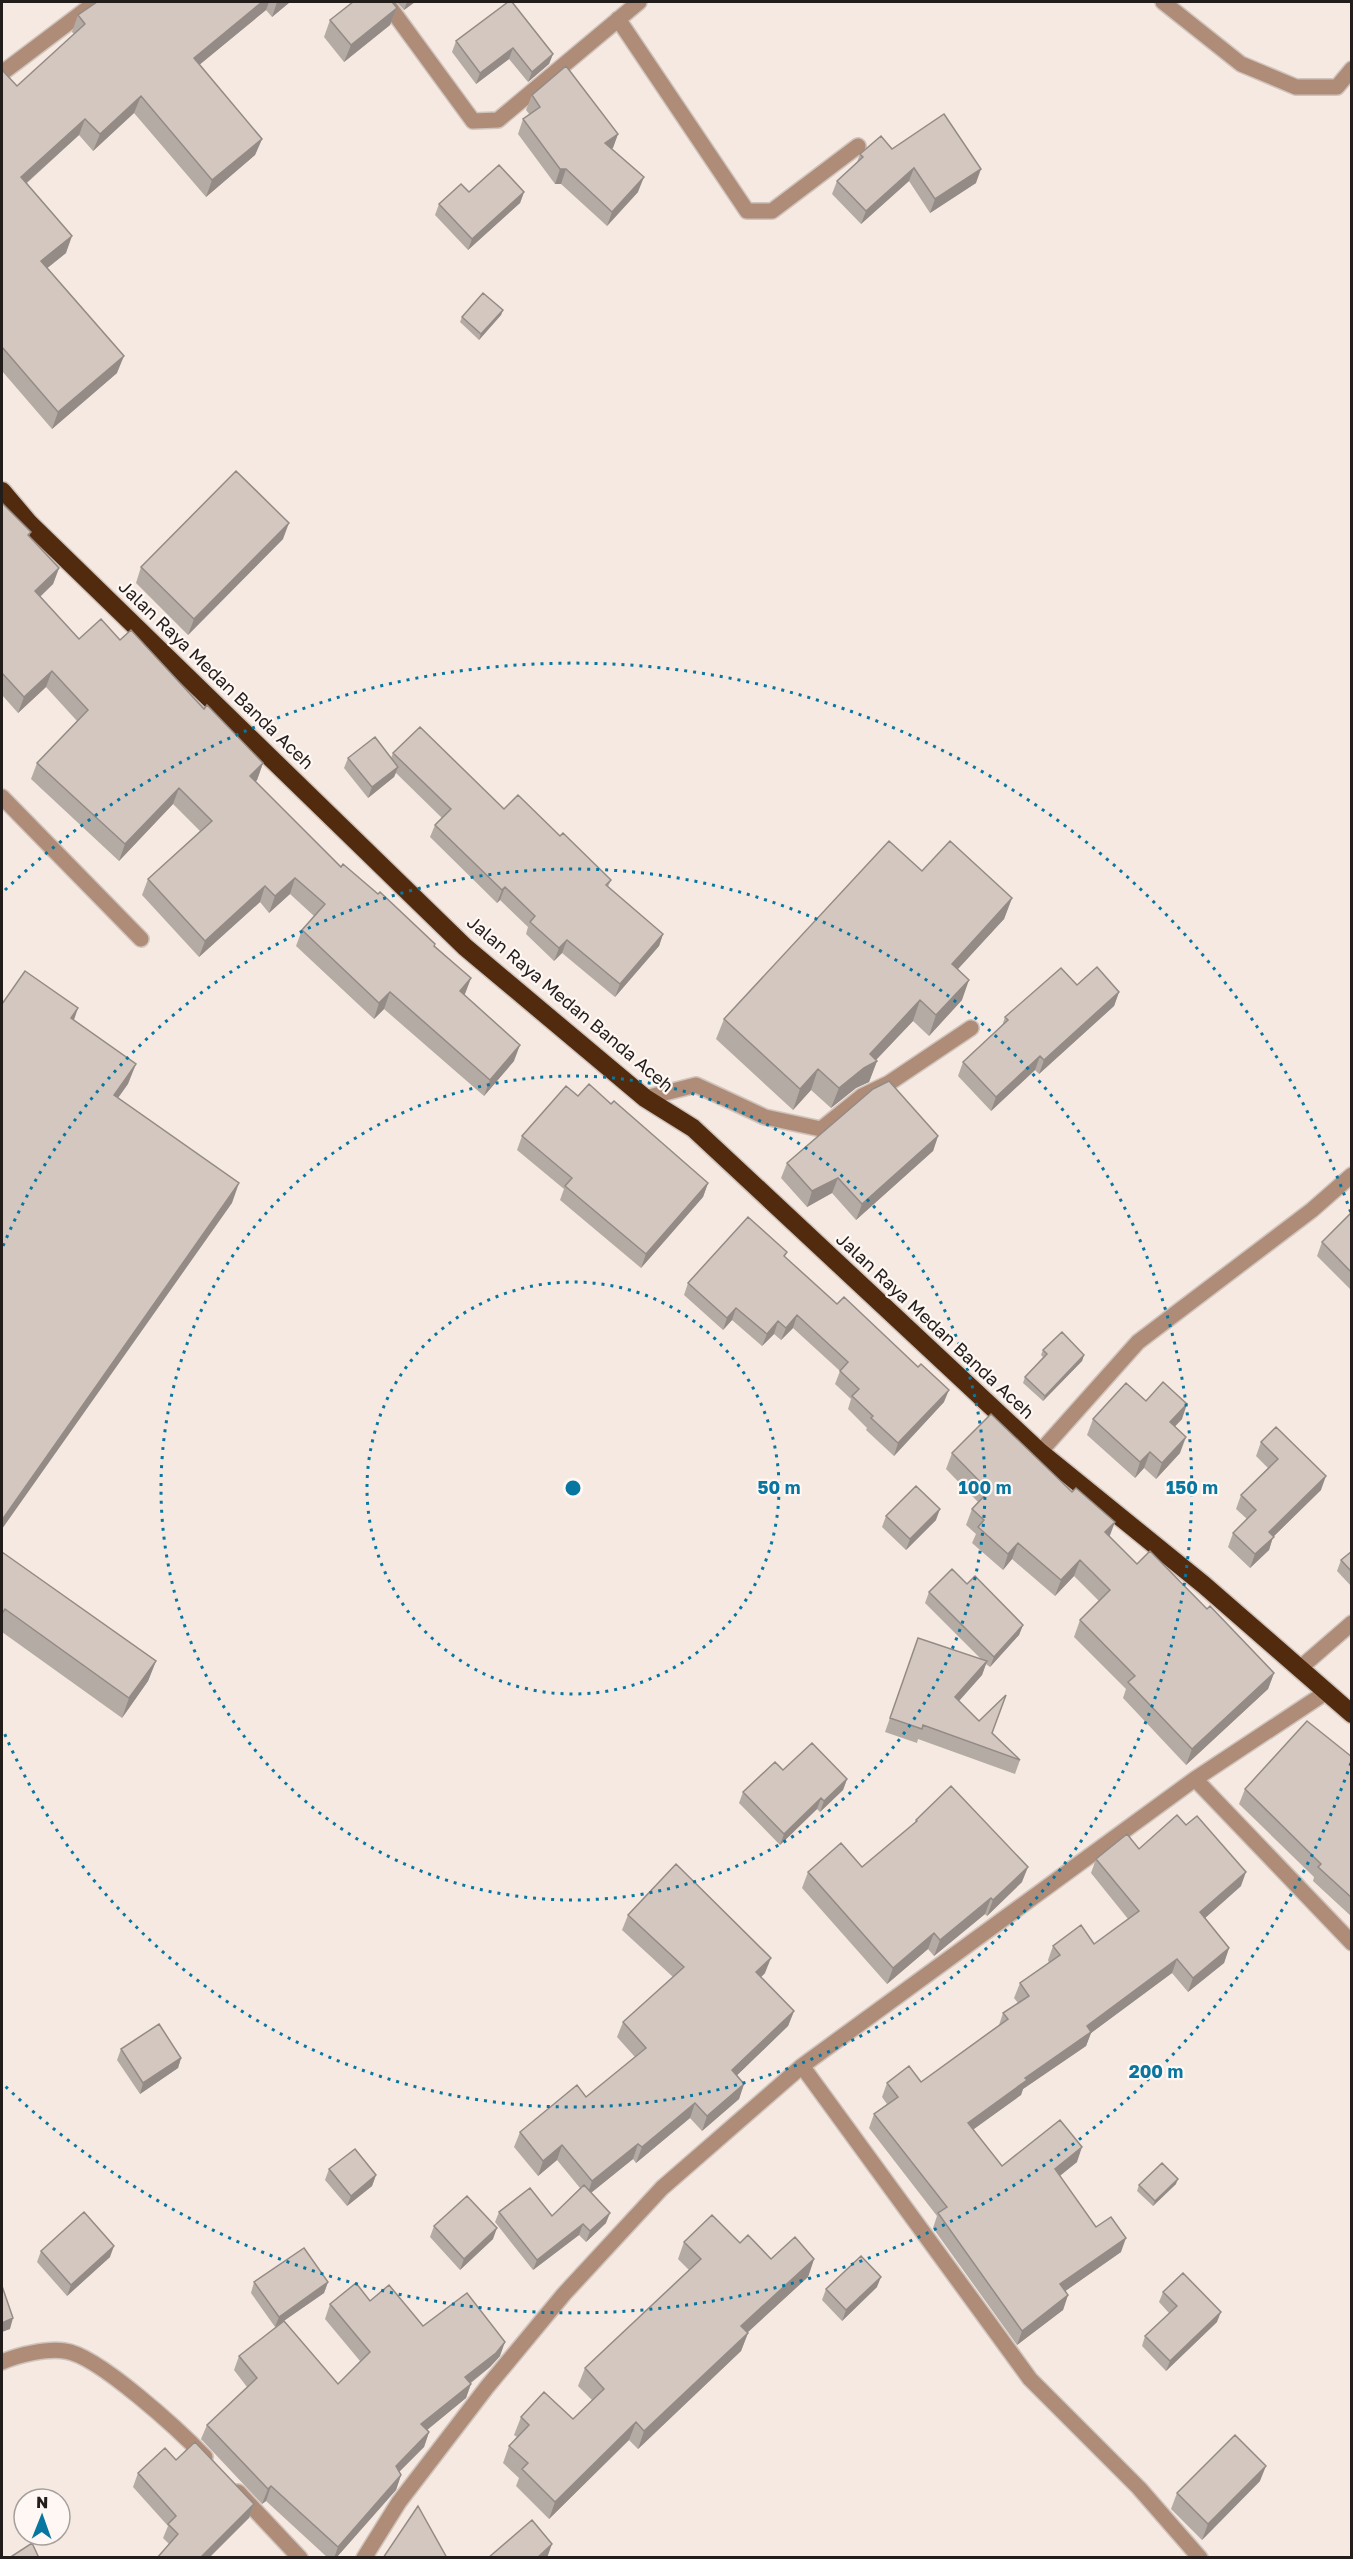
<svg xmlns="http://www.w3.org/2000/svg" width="1353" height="2559" font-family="'Golos Text',sans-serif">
  <rect width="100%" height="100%" fill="#f5e9e1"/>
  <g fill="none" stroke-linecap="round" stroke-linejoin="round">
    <g stroke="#cfc4bd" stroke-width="18">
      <path id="minor" d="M386,2L473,121L498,120L639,2
        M1163,2L1241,64L1296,87H1337L1352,69
        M618,19L747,211H772L858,146
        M2,73L96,2
        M2,797L141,939
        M645,1098L696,1085L765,1117L821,1129L862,1096L889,1083L971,1028
        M1040,1452L1138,1342L1312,1210L1352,1175
        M1299,1669L1352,1623
        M1195,1779L1352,1943
        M802,2066L1030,2379L1139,2488L1200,2558
        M2,2362C18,2355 47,2348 65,2351C98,2355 181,2432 205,2457
        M238,2492L300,2558
        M364,2558L399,2502L487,2387L564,2294L662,2188L802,2066L1195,1779L1325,1693"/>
    </g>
    <g stroke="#cfc4bd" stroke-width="21">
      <path id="highway" d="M2,491L29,523L465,947L645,1098L693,1128L1040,1452L1204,1585L1352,1714"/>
    </g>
    <use href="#minor" stroke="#af8c77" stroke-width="15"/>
    <use href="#highway" stroke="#522b0f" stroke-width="18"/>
  </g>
  <path fill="#b5aba5" d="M97,2H290L272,17L266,10L199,65L262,139L255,155L206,197L134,113L93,151L79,135L27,183L66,253L47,268L117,373L52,429L2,371V72L17,86L74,34L72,32L78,15Z
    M397,2H415L404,10Z
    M397,8L390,25L344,62L324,37L330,20Z
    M456,41L553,54L549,64L528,82L509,59L476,84L452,52Z
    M532,95L618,134L612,149L638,192L607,226L561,184H555L518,134L523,119L530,115L526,110Z
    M892,149L976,183L930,213L909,181L861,224L832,194L837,181L857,162L860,154Z
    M469,192H524L520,203L468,250L435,215L439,204Z
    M503,310L501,315L479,340L460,322L462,317Z
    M2,503L31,532L29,536L59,568L53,584L40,597L79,639L120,640L204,709L263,763L257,780L255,782L341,867L435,944V946L471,978L464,995L514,1061L484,1096L384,1009L374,1019L296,946L302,930L314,916L290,894L269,913L260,902L199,957L142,895L148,879L200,831L173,804L119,861L31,779L37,763L77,721L46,687L18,713L2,695Z
    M283,539L188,635L136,583L141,567Z
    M393,753L560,836L611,880L608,887L663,934L659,946L615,997L562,953L554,961L526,934L528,927L500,900L497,903L430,837L435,825L442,818L396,773L394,777L368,798L344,768L348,758H391Z
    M922,871L1012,898L1004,919L958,969L962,1000L929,1036L913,1021L876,1060L877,1061L869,1082L856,1088L831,1108L811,1090L793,1110L716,1039L724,1019Z
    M1077,985L1119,992L1114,1006L1039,1074L1035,1070L991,1111L958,1076L963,1062L1002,1026L1005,1017Z
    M578,1096L611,1104L708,1183L703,1197L641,1268L560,1200L564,1189L517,1150L522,1136Z
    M938,1136L933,1151L856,1220L832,1193L807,1207L781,1178L787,1163Z
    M1352,1215V1291L1317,1256L1322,1242Z
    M785,1258L944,1402L894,1456L866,1430L867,1428L848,1409L851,1399L835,1384L840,1371L793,1328L781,1340L774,1334L762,1346L732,1320L723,1330L684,1295L688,1283Z
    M1043,1350L1084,1355L1082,1361L1043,1401L1023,1383L1025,1377L1043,1357L1041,1355Z
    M1146,1401L1182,1419L1174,1427L1180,1453L1156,1479L1144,1468L1135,1478L1087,1435L1093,1419Z
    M1261,1442L1321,1490L1273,1537L1269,1550L1250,1568L1228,1547L1233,1533L1247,1519L1236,1509L1241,1495L1268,1468L1256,1456Z
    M952,1453L1109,1537L1137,1564L1207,1609L1274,1673L1268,1689L1186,1765L1123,1698L1126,1689L1074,1637L1080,1620L1099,1601L1074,1576L1055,1596L1012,1559L1003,1570L972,1543L976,1534L966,1525L972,1509L978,1502L946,1469Z
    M886,1516L936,1520L906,1550L882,1527Z
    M1352,1551V1587L1337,1571L1341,1560Z
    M2,1552L156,1661L148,1681L122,1718L2,1632Z
    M967,1584L1023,1625L1019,1635L990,1667L986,1664L982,1675L959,1701L1020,1760L1015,1774L918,1739L917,1743L885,1732L918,1638L982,1660L925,1603L929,1592Z
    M1352,1757V1917L1313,1881L1314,1877L1239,1804L1245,1789Z
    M783,1770L847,1779L843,1790L820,1812L817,1809L780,1845L739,1803L743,1792Z
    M916,1820L1022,1882L987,1916L985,1914L934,1956L928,1949L887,1984L802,1888L808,1872L862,1867L915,1823Z
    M1139,1849L1241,1886L1205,1918L1229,1948L1224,1963L1188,1992L1172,1973L1091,2033L1086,2046L1023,2089L1021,2095L973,2129L1002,2166L1077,2162L1059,2176L1096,2227L1121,2252L1065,2291L1068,2295L1063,2310L1017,2345L933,2228L937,2216L869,2128L874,2114L887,2104L882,2097L887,2083L921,2082L999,2025L1003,2013L1018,2003L1014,1998L1020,1983L1049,1963L1048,1960L1053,1946L1094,1944L1128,1919L1091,1873L1096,1859Z
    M628,1915L765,1973L761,1977L794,2011L788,2026L737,2075L744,2084L739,2099L702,2131L690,2118L636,2163L633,2159L591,2193L606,2223L586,2242L579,2235L533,2270L495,2222L499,2212L552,2216L580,2188L557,2160L538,2176L514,2147L520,2132L586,2097L635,2057L617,2037L623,2022L673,1977L622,1930Z
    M121,2049L181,2058L178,2068L140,2094L117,2060Z
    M329,2169L376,2175L372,2186L347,2206L325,2180Z
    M1176,2184L1153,2206L1137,2191L1139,2185Z
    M434,2226L493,2239L460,2270L430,2237Z
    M684,2242L740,2243L771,2259H814L808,2277L747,2332L748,2333L741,2351L638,2449L629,2440L549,2519L516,2486L519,2478L503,2463L509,2446L517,2437L514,2435L521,2417L573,2419L592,2400L578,2386L585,2368L689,2270L678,2259Z
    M41,2251L110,2257L67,2296L37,2262Z
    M254,2282H328L324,2293L275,2327L251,2293Z
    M877,2287L842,2321L822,2300L826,2289Z
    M1163,2292L1217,2322L1166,2371L1142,2346L1145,2336L1169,2313L1159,2302Z
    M370,2301L423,2326L500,2356L490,2367L471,2383L466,2398L427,2430L429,2432L424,2447L399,2472L401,2475L396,2490L336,2558H328L266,2501L262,2504L201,2439L207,2425L247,2387L234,2370L239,2356L338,2384L360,2361L325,2319L330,2304Z
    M176,2460L254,2504L249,2518L169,2544L163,2538L168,2526L133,2487L138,2473Z
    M1260,2481L1202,2540L1171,2509L1177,2493Z"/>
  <path fill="#948b86" d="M262,2H269L266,10L187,75L194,58Z
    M277,2H290L272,17Z
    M407,2H415L404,10Z
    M397,8L390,25L344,62L351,45Z
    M513,48L509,59L476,84L480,73Z
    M553,54L549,64L528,82L532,72Z
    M141,96L134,113L93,151L100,134Z
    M85,119L79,135L15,193L21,177Z
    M618,134L613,148L600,157L605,143Z
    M262,139L255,155L206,197L212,180Z
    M914,168L909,181L861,224L866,211Z
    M560,169H566L561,184H555Z
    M981,169L976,183L930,213L935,199Z
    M644,177L638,192L607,226L612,212Z
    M524,192L520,203L468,250L472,239Z
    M72,236L66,253L35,278L41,261Z
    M503,310L501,315L479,340L481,334Z
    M124,356L117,373L52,429L58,412Z
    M289,523L283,539L188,635L194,619Z
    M59,568L53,584L29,607L35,591Z
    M52,671L46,687L18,713L24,697Z
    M263,763L257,780L244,793L250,776Z
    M398,767L394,777L368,798L372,787Z
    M179,788L173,804L119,861L125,844Z
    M295,878L290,894L269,913L275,896Z
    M265,886L260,902L199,957L205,941Z
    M505,887L500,900L497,903L502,890Z
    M1012,898L1004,919L944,984L952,964Z
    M663,934L659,946L615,997L620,984Z
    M567,940L562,953L554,961L559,948Z
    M471,978L465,994L454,1008L460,991Z
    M969,980L962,1000L929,1036L936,1015Z
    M390,992L384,1009L374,1019L379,1003Z
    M1119,992L1114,1006L1039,1074L1044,1060Z
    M920,1000L913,1021L874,1062L877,1061L869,1082L856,1088L831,1108L839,1088Z
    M78,1008L71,1029V1018Z
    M520,1045L514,1061L484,1096L490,1080Z
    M1040,1056L1035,1070L991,1111L996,1097Z
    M136,1064L128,1084L106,1115L114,1095Z
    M818,1069L811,1090L793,1110L800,1089Z
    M938,1136L933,1151L856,1220L862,1204Z
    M838,1178L832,1193L807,1207L812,1191Z
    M239,1183L232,1203L2,1529V1520Z
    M708,1183L703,1197L641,1268L646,1254Z
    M736,1308L732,1320L723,1330L727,1318Z
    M797,1315L793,1328L781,1340L786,1328Z
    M778,1321L774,1334L762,1346L767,1334Z
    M1084,1355L1082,1361L1043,1401L1045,1396Z
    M949,1390L944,1402L894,1456L898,1443Z
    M1187,1404L1182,1419L1164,1438L1170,1422Z
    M1186,1437L1180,1453L1156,1479L1162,1463Z
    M1150,1452L1144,1468L1135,1478L1140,1462Z
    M1326,1476L1321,1490L1273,1537L1269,1550L1250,1568L1255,1554L1269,1532Z
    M940,1509L936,1520L906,1550L910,1539Z
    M1115,1522L1109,1538L1105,1532Z
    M1018,1543L1012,1559L1003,1570L1008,1554Z
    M1080,1560L1074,1576L1055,1596L1061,1580Z
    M1023,1625L1019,1635L990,1667L994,1657Z
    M156,1661L148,1681L122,1718L129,1698Z
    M987,1661L982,1675L950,1711L955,1697Z
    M1274,1673L1268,1689L1186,1765L1192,1749Z
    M847,1779L843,1790L820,1812L824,1801Z
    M821,1798L817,1809L780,1845L784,1834Z
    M1028,1867L1022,1882L987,1916L993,1900Z
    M1246,1872L1241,1886L1195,1927L1200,1912Z
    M991,1898L985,1914L934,1956L940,1940Z
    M934,1933L928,1949L887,1984L893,1968Z
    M1229,1948L1224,1963L1188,1992L1193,1978Z
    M771,1958L765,1973L750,1988L756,1972Z
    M1177,1959L1172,1973L1091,2033L1086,2046L1023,2089L1021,2095L963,2137L968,2123L1025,2078L1087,2026Z
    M794,2011L788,2026L727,2085L732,2070Z
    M181,2058L178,2068L140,2094L143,2083Z
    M744,2084L739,2099L702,2131L707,2116Z
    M695,2103L690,2118L636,2163L642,2147Z
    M638,2144L633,2159L587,2196L592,2181Z
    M562,2145L557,2160L538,2176L543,2161Z
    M1082,2147L1077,2162L1050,2184L1055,2169Z
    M376,2175L372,2186L347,2206L351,2196Z
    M1178,2179L1176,2184L1153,2206L1155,2201Z
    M610,2213L606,2223L586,2242L590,2231Z
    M583,2224L579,2235L533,2270L537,2260Z
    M497,2228L493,2239L460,2270L464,2259Z
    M1126,2238L1121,2252L1054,2299L1060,2284Z
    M114,2246L110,2257L67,2296L71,2285Z
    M814,2259L808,2277L735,2344L741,2326Z
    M881,2277L877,2287L842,2321L846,2310Z
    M328,2282L324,2293L275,2327L279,2317Z
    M1068,2295L1063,2310L1017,2345L1022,2331Z
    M1221,2312L1217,2322L1166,2371L1170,2361Z
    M13,2318L10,2329L2,2332V2323Z
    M748,2333L741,2351L638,2449L644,2431Z
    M505,2342L500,2356L490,2367L460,2391L465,2377Z
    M471,2384L466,2398L416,2439L421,2424Z
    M636,2422L629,2440L549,2519L555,2502Z
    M429,2432L424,2447L391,2480L396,2466Z
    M1266,2466L1260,2481L1202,2540L1208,2524Z
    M401,2475L396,2490L336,2558H334L338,2547Z
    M271,2486L266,2501L262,2504L268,2489Z
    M254,2504L249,2518L209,2558H200Z
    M552,2544L547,2558H537Z"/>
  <path fill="#d3c7c0" stroke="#948b86" stroke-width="1.5" d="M97,2H262L194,58L262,139L212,180L141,96L100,134L85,119L21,177L72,236L41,261L124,356L58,412L2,347V72L3,71L17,86L85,24L78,15Z
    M353,2H392L397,8L351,45L330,20Z
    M508,2H512L553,54L532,72L513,48L480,73L456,41Z
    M566,66L618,134L605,143L644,177L612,212L566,169H560L523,119L540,107L532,95Z
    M944,114L981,169L935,199L914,168L866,211L837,181L863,157L860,154L881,136L892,149Z
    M499,165L524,192L472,239L439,204L461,184L469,192Z
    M483,293L503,310L481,334L462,317Z
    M236,471L289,523L194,619L141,567Z
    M2,503L31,532L28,535L59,568L35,591L79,639L101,619L120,640L131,630L204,709L207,705L263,763L250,776L341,867L343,864L378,894L380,892L435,944L434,946L471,978L460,991L520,1045L490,1080L390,992L379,1003L302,930L325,904L295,878L275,896L265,886L205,941L148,879L212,821L179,788L125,844L37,763L88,710L52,671L24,697L2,673Z
    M420,727L504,809L518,795L560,836L563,833L611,880L606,885L663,934L620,984L567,940L559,948L530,922L535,916L505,887L502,890L435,825L451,809L393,753Z
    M375,737L398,767L372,787L348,758Z
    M889,841L922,871L950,841L1012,898L952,964L969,980L936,1015L920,1000L870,1054L877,1061L864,1068L839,1088L818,1069L800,1089L724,1019Z
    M1097,967L1119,992L1044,1060L1040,1056L996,1097L963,1062L1008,1020L1005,1017L1061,968L1077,985Z
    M25,971L78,1008L71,1018L136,1064L114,1095L239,1183L2,1520V1004Z
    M889,1081L938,1136L862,1204L838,1178L812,1191L787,1163L873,1089Z
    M589,1084L611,1104L614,1101L708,1183L646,1254L565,1186L572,1178L522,1136L566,1086L578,1096Z
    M1350,1214L1352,1215V1273L1322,1242Z
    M748,1217L787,1252L784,1256L837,1304L844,1297L918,1367L921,1364L949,1390L898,1443L871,1418L873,1416L852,1396L859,1389L840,1371L848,1362L797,1315L786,1328L778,1321L767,1334L736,1308L727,1318L688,1283Z
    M1062,1332L1084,1355L1045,1396L1025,1377L1047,1354L1043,1350Z
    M1163,1382L1187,1404L1170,1422L1186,1437L1162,1463L1150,1452L1140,1462L1093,1419L1126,1383L1146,1401Z
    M991,1414L1072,1492L1076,1488L1115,1522L1105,1532L1137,1564L1150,1551L1207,1609L1210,1606L1274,1673L1192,1749L1128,1682L1135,1676L1080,1620L1110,1590L1080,1560L1061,1580L1018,1543L1008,1554L978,1527L984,1520L972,1509L989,1491L952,1453Z
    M1276,1427L1326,1476L1269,1532L1274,1537L1255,1554L1233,1533L1256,1510L1241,1495L1278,1459L1261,1442Z
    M916,1486L940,1509L910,1539L886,1516Z
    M1352,1551V1572L1341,1560Z
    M2,1552L156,1661L129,1698L5,1609L3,1612L2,1611Z
    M952,1569L967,1584L975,1576L1023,1625L994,1657L929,1592Z
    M918,1638L987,1661L955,1697L979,1721L1006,1695L992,1733L1020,1760L923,1725L922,1729L890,1718Z
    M1307,1721L1352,1757V1898L1318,1867L1321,1864L1245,1789Z
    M812,1743L847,1779L824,1801L821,1798L784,1834L743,1792L775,1762L783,1770Z
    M951,1786L1028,1867L993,1900L991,1898L940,1940L934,1933L893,1968L808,1872L841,1843L862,1867L917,1821L916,1820Z
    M1177,1815L1186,1825L1197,1816L1246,1872L1200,1912L1229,1948L1193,1978L1177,1959L1087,2026L1091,2032L1025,2078L1027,2080L968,2123L1002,2166L1060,2120L1082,2147L1055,2169L1096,2227L1111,2217L1126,2238L1060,2284L1068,2295L1022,2331L938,2213L947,2207L874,2114L898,2097L887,2083L909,2066L921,2082L1008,2019L1003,2013L1029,1996L1020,1983L1060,1955L1053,1946L1081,1925L1094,1944L1139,1911L1096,1859L1127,1834L1139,1849Z
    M676,1864L771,1958L756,1972L794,2011L732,2070L744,2084L707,2116L695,2103L642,2147L638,2144L592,2181L562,2145L543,2161L520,2132L577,2085L586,2097L646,2048L623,2022L684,1967L628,1915Z
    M159,2024L181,2058L143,2083L121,2049Z
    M355,2149L376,2175L351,2196L329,2169Z
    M1162,2163L1178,2179L1155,2201L1139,2185Z
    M584,2185L610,2213L590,2231L583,2224L537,2260L499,2212L530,2188L552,2216Z
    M467,2196L497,2228L464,2259L434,2226Z
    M84,2212L114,2246L71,2285L41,2251Z
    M712,2215L740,2243L748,2235L771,2259L795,2237L814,2259L741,2326L748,2333L644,2431L636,2422L555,2502L522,2469L528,2463L509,2446L529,2425L521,2417L544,2392L573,2419L604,2389L585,2368L701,2259L684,2242Z
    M304,2248L328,2282L279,2317L254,2282Z
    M861,2256L881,2277L846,2310L826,2289Z
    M1183,2273L1221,2312L1170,2361L1145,2336L1177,2306L1163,2292Z
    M356,2283L370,2301L389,2285L423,2326L467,2293L505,2342L496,2353L465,2377L471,2384L421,2424L429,2432L396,2466L401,2475L338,2547L271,2486L268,2489L207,2425L257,2378L239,2356L284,2321L338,2384L370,2352L330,2304Z
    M2,2286L13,2318L2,2323Z
    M1235,2435L1266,2466L1208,2524L1177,2493Z
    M195,2442L254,2504L200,2558H157L178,2534L168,2524L176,2516L138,2473L165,2448L176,2460Z
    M418,2506L447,2558H383Z
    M532,2520L552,2544L537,2558H488Z
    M32,2543L39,2558H9Z"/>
  <g fill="none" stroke="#0776a0" stroke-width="3" stroke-dasharray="3 6">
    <circle cx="573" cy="1488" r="206"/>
    <circle cx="573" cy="1488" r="412"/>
    <path d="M3 1246A619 619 0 1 1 3 1730"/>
    <path d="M1351 1763A825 825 0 0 1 5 2086M5 890A825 825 0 0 1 1351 1213"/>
  </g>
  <g text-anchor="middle" stroke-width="4.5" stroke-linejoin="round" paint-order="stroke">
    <g font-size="18" fill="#221d1b" stroke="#fef7f3">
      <text transform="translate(216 675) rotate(44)" y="6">Jalan Raya Medan Banda Aceh</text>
      <text transform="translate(570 1004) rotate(40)" y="6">Jalan Raya Medan Banda Aceh</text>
      <text transform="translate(935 1326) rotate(43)" y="6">Jalan Raya Medan Banda Aceh</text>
    </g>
  </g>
  <circle cx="573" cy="1488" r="9" fill="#0776a0" stroke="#fef7f3" stroke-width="3"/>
  <g font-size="18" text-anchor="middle" font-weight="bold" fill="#0776a0" stroke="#fef7f3" stroke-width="4.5" stroke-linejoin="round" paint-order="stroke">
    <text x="779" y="1494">50 m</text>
    <text x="985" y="1494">100 m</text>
    <text x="1192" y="1494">150 m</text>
    <text x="1156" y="2078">200 m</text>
  </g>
  <rect width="1353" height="2559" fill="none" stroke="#221d1b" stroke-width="6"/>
  <g transform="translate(42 2517) rotate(1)"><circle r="28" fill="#fef7f3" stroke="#a6a09d" stroke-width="1.5"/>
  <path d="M0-4.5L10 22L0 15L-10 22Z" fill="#0776a0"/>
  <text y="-9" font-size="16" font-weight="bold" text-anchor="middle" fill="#221d1b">N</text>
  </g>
</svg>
